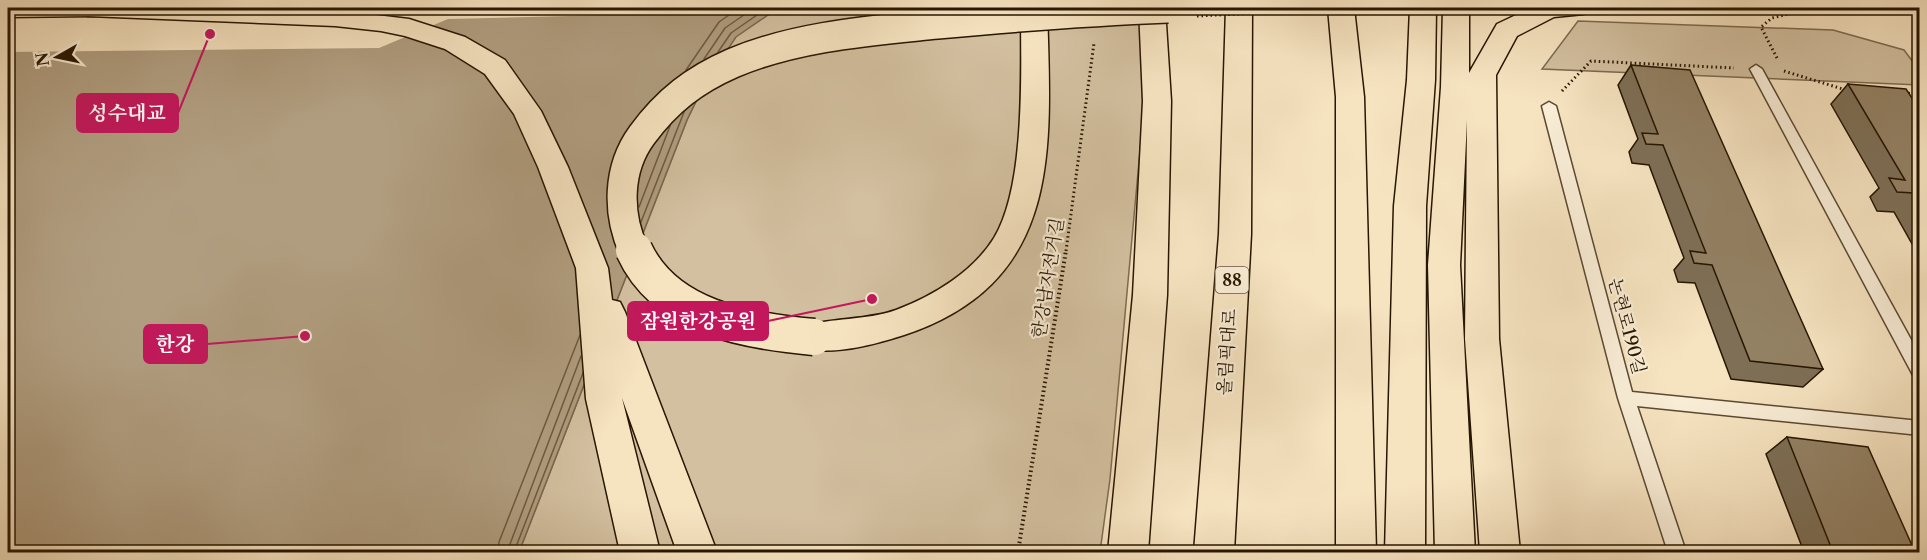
<svg xmlns="http://www.w3.org/2000/svg" width="1927" height="560" font-family="'Libre Caslon Text','Noto Serif KR',serif">
  <rect width="100%" height="100%" fill="#f6e3c0"/>
  <filter id="stains"><feTurbulence type="fractalNoise" baseFrequency=".00333" numOctaves="4"/><feColorMatrix values="0 0 0 0 .2 0 0 0 0 .09 0 0 0 0 .02 0 0 0 .5 -.17"/></filter>
  <radialGradient id="worn" r=".72"><stop offset=".6" stop-color="#630" stop-opacity="0"/><stop offset="1" stop-color="#630" stop-opacity=".3"/></radialGradient>
  <path fill="#d3c0a0" stroke="#7d6b50" stroke-width="1.5" d="M778,8H1153L1110,479L1100,552H519L687,120L705,83L735,37Z
    M1578,21L1833,30L1904,50L1919,70L1920,85L1542,69Z"/>
  <path fill="#b09d7f" stroke="#79674d" stroke-width="1.5" d="M8,8H778L736,37L705,83L687,120L519,552H8Z"/>
  <path fill="#f6e3c0" d="M8,8H781L779,11L448,19L379,48L8,52Z"/>
  <g fill="none" stroke-linecap="round" stroke-linejoin="round">
    <path stroke="#6c5a40" stroke-width="1.5" d="M718,52L731,33L767,8
      M704,59L725,28L754,8
      M686,70L719,22L739,8
      M639,207L670,126
      M641,222L684,112
      M498,552L499,542L580,335
      M507,552L581,356
      M514,552L583,373"/>
    <g stroke="#5b4931" stroke-width="3">
      <path id="lane" d="M1756,65L1762,69L1920,356V379L1914,377L1750,69Z
        M1549,102L1556,106L1632,392L1920,421V435L1637,406L1686,552H1668L1618,398L1542,106Z"/>
    </g>
    <g stroke="#271601" stroke-width="3">
      <path id="primary" d="M8,8H107L103,14L94,16L8,17Z"/>
    </g>
    <g stroke="#271601" stroke-width="3">
      <path id="highway" d="M75,8L335,10L409,19L465,37L505,60L541,111L568,167L608,268L612,300L620,302L625,312L717,552H677L622,398L660,552H620L586,399L576,268L538,167L514,114L485,74L445,49L405,36L381,31L335,26L88,16L79,14Z
        M1021,8H1047C1051,148 1064,282 904,335C876,344 830,357 802,347L797,337L802,327C832,317 865,321 896,310C933,296 973,272 994,238C1026,186 1021,69 1021,8Z
        M1139,8H1165L1171,101L1167,295L1148,552H1108L1133,295L1143,101Z
        M1226,8H1252L1251,234L1234,552H1194L1219,234Z
        M1328,8H1354L1364,97L1376,552H1336V97Z
        M1410,8H1436L1435,80L1426,206L1425,552H1385L1394,206L1407,80Z
        M1443,8H1469V73L1497,24L1531,8H1588L1584,14L1554,17L1517,36L1496,75L1499,339L1520,552H1480L1465,339L1467,120L1460,265L1475,552H1435L1428,265L1441,87Z"/>
    </g>
    <path stroke="#271601" stroke-width="3" stroke-dasharray="1.5 3" stroke-linecap="butt" d="M449,13L796,9
      M1777,58L1761,27L1772,18L1797,12
      M1784,71L1846,90
      M1562,91L1591,61L1734,68
      M1904,93L1920,94
      M1066,251L1094,43"/>
    <path stroke="#271601" stroke-width="4" stroke-dasharray="1.5 3" stroke-linecap="butt" d="M1018,552L1066,250"/>
    <use href="#lane" fill="#f9edd6" fill-rule="evenodd"/>
    <use href="#primary" fill="#f6e3c0" fill-rule="evenodd"/>
    <use href="#highway" fill="#f6e3c0" fill-rule="evenodd"/>
    <g stroke="#271601" stroke-width="32" stroke-linecap="butt">
      <path id="highway-bridge-far1" d="M634,251C617,214 617,169 642,135C667,101 694,80 733,63C797,36 869,31 937,24C1014,17 1091,11 1168,8"/>
    </g>
    <g stroke="#271601" stroke-width="39" stroke-linecap="butt">
      <path id="highway-bridge" d="M634,250C665,318 747,331 814,337"/>
    </g>
    <path stroke="#271601" stroke-width="3" stroke-dasharray="1.5 3" stroke-linecap="butt" d="M1197,16L1361,8"/>
    <use href="#highway-bridge-far1" stroke="#f6e3c0" stroke-width="29"/>
    <use href="#highway-bridge" stroke="#f6e3c0" stroke-width="36"/>
  </g>
  <path fill="#7e6f56" stroke="#271601" stroke-width="1.5" d="M1631,65L1823,369L1803,387L1731,379L1695,283L1678,282L1674,270L1684,258L1649,165L1632,163L1629,152L1638,139L1618,85Z
    M1848,84L1920,110V258L1894,212L1877,211L1870,197L1879,188L1831,104Z
    M1787,437L1915,552H1804L1766,454Z"/>
  <path fill="#938164" stroke="#271601" stroke-width="1.5" d="M1631,65L1690,70L1823,369L1750,361L1712,265L1694,263L1690,251L1706,253L1663,145L1646,144L1642,133L1658,134Z
    M1848,84L1906,89L1920,110V203L1914,193L1897,192L1889,178L1905,180Z
    M1787,437L1868,447L1915,552H1833Z"/>
  <g text-anchor="middle" stroke-width="4.5" stroke-linejoin="round" paint-order="stroke">
    <rect fill="#f9edd6" stroke="#665641" stroke-width="1.5" x="1215.5" y="267" width="33" height="26" rx="4.5"/>
    <g font-size="16" font-weight="bold" fill="#271601">
      <text x="1232" y="286">88</text>
    </g>
    <g font-size="18" fill="#271601" stroke="#f9edd6">
      <text transform="translate(1048 278) rotate(-81)" y="6">한강남자전거길</text>
      <text transform="translate(1627 326) rotate(75)" y="6">논현로190길</text>
      <text transform="translate(1227 352) rotate(-86)" y="6">올림픽대로</text>
    </g>
  </g>
  <path fill="none" stroke="#c2185b" stroke-width="2" d="M210 34L178 113M872 299L768 321M305 336L207 344"/>
  <g fill="#c2185b" stroke="#f9edd6" stroke-width="2">
    <circle cx="210" cy="34" r="6"/>
    <circle cx="872" cy="299" r="6"/>
    <circle cx="305" cy="336" r="6"/>
  </g>
  <g fill="#c2185b" stroke="#c2185b" stroke-width="2">
    <rect x="77" y="94" width="101" height="38" rx="6"/>
    <rect x="628" y="302" width="140" height="38" rx="6"/>
    <rect x="144" y="325" width="63" height="38" rx="6"/>
  </g>
  <g font-size="20" text-anchor="middle" font-weight="bold" fill="#fff">
    <text x="127" y="120">성수대교</text>
    <text x="698" y="328">잠원한강공원</text>
    <text x="175" y="351">한강</text>
  </g>
  <rect width="1927" height="560" fill="none" stroke="#f6e3c0" stroke-width="30"/>
  <rect x="9" y="9" width="1909" height="542" fill="none" stroke="#271601" stroke-width="3"/>
  <rect x="15" y="15" width="1897" height="530" fill="none" stroke="#271601" stroke-width="1.5"/>
  <g transform="translate(57 57) rotate(261)" stroke="#f9edd6" stroke-width="4.5" paint-order="stroke">
  <path d="M0-4.5L10 22L0 15L-10 22Z" fill="#271601"/>
  <text y="-9" font-size="16" font-weight="bold" text-anchor="middle" fill="#271601">N</text>
  </g>
  <rect width="100%" height="100%" filter="url(#stains)"/>
  <rect width="100%" height="100%" fill="url(#worn)"/>
</svg>
